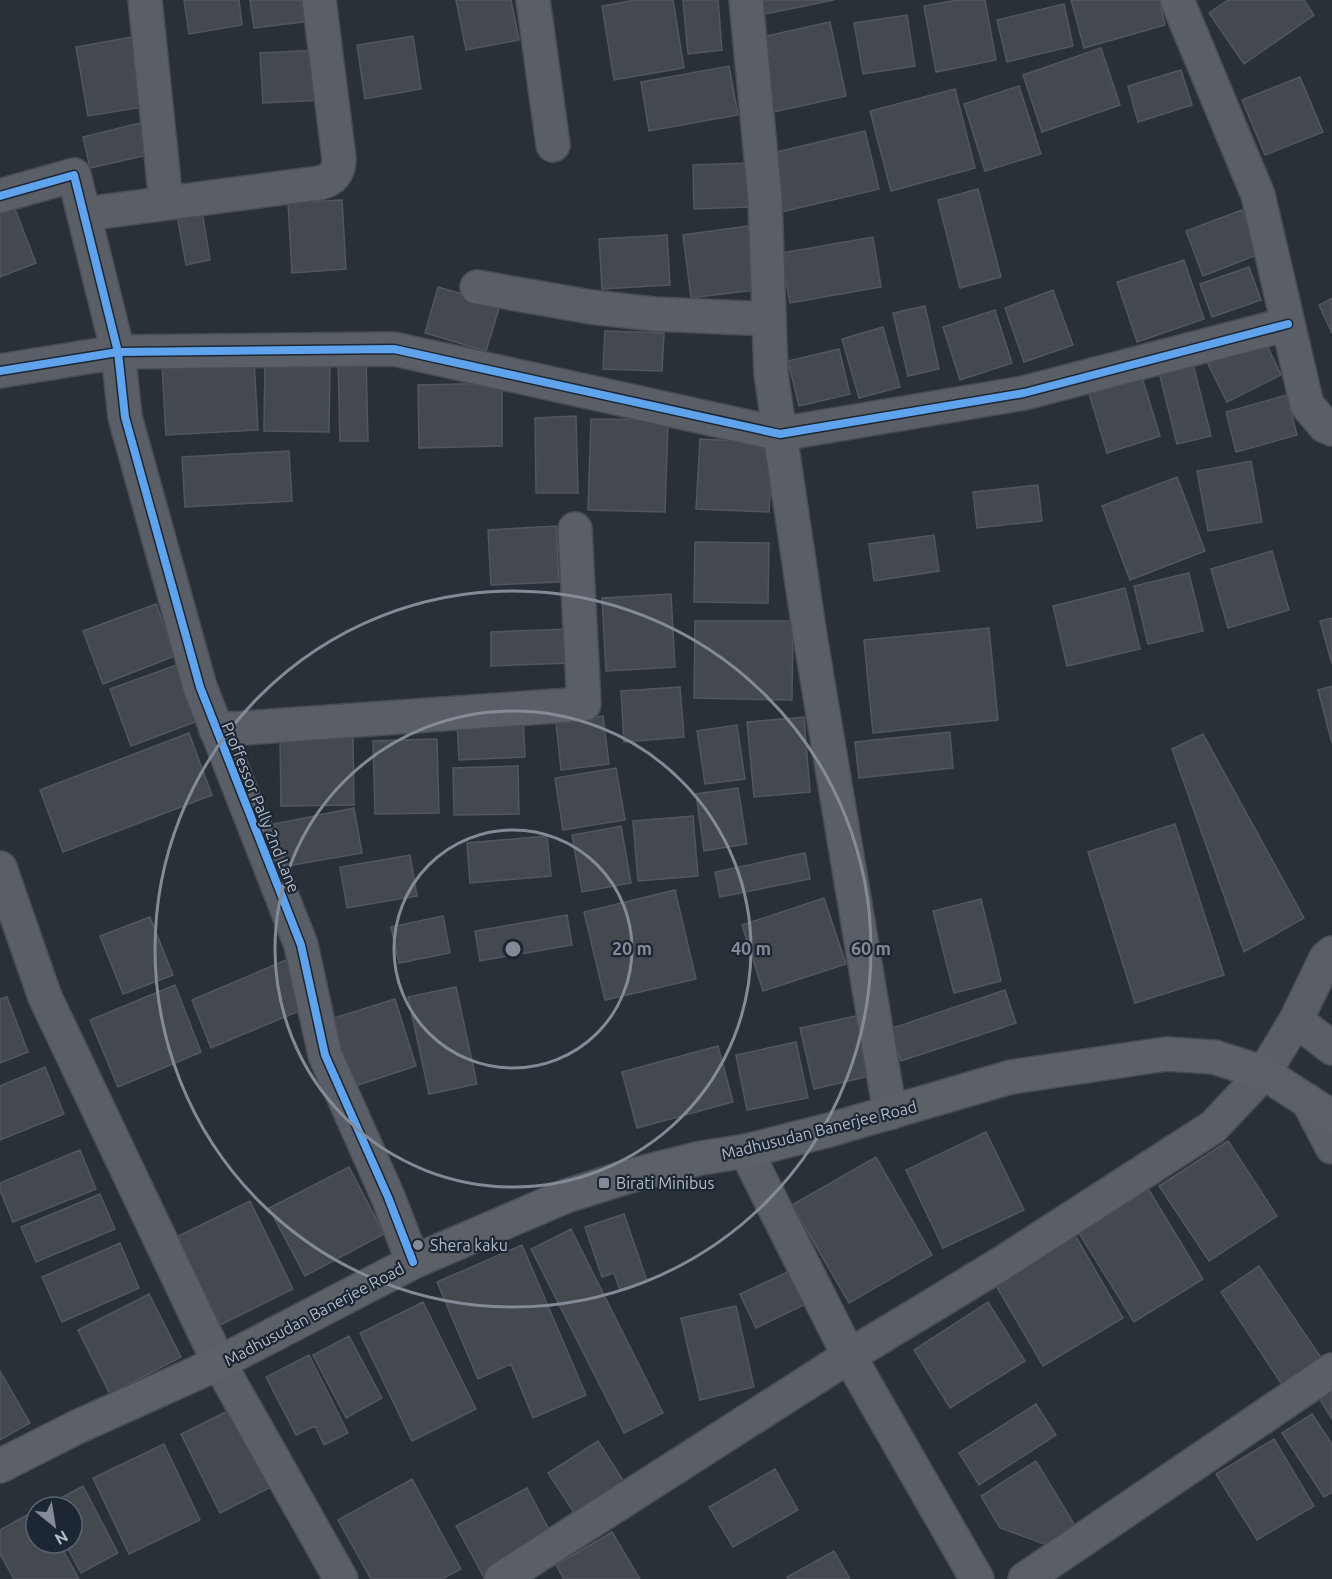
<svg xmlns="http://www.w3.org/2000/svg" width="1332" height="1579" font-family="Ubuntu,sans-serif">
  <rect width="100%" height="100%" fill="#2a3038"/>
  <path fill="#444950" stroke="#52575f" stroke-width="1.5" d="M184,0H239L242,25L189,34Z
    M250,0H307L310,21L254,28Z
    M456,0H511L519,40L466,50Z
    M635,0H673L684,68L614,80L602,6Z
    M683,0H718L722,50L688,54Z
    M756,0H834L759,15Z
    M957,0H985L996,60L936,72L924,6Z
    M1071,0H1159L1165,25L1084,48Z
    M1228,0H1304L1314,15L1244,64L1209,13Z
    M1064,4L1073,46L1007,62L997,20Z
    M907,15L915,66L863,74L854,23Z
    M830,22L846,96L773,112L757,38Z
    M413,36L421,89L365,99L357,45Z
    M131,37L143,107L88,116L76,47Z
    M1101,48L1120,105L1042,132L1023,75Z
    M319,50L322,100L263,103L260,53Z
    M729,66L738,115L649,131L641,82Z
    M1181,70L1192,105L1138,122L1128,86Z
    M1300,77L1323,132L1265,155L1242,100Z
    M1019,86L1041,154L985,171L964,104Z
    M955,89L975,168L891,191L870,111Z
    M140,123L148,155L90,168L83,137Z
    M865,131L879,189L777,213L764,155Z
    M748,163L750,207L694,209L693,165Z
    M978,189L1001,277L960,288L938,200Z
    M11,199L36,263L0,277V203Z
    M342,200L346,269L292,273L288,203Z
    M1242,210L1259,254L1203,276L1186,231Z
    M202,211L210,260L186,265L177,215Z
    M755,225L762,289L691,298L683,235Z
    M667,235L670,285L602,289L599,239Z
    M873,237L881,287L790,303L781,253Z
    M1184,260L1204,319L1137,342L1117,282Z
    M1249,267L1261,300L1212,317L1200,284Z
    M438,287L500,305L486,351L425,333Z
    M1053,290L1073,345L1024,362L1005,308Z
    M1332,298V333L1319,305Z
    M925,306L939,369L908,376L893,313Z
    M995,310L1012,363L960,380L943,327Z
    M883,327L900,387L859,398L842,339Z
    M605,331L664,333L662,371L603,369Z
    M1263,337L1281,375L1227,402L1208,364Z
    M839,349L850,394L799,406L788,361Z
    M265,358L330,359L329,432L264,431Z
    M366,358L368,441H340L338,359Z
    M254,360L258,430L166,435L162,366Z
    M1192,360L1211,436L1177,444L1158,368Z
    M1141,374L1160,436L1107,453L1088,390Z
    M502,383V446L419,448L418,385Z
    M1287,395L1297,435L1236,452L1226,412Z
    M576,416L578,493H536L535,418Z
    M591,419L668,420L665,512L588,510Z
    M700,439L773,443L769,512L696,509Z
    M289,451L292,501L185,507L182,457Z
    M1251,461L1262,522L1208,531L1197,471Z
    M1177,477L1205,551L1130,580L1102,506Z
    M1038,485L1042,521L977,528L973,492Z
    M556,526L559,582L491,585L488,530Z
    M934,535L939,571L874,581L869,544Z
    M695,542L769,543L768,603L694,602Z
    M1272,551L1289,610L1228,628L1211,569Z
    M1189,573L1203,631L1148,644L1134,586Z
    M1125,588L1140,649L1067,666L1053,606Z
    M671,594L675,667L606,671L602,598Z
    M156,604L175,656L103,684L83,631Z
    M1332,618V664L1320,621Z
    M695,621H793L792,700L694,698Z
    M989,628L998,720L873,733L864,640Z
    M569,629L570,663L491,666V632Z
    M182,663L203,719L131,746L110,689Z
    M1332,686V743L1318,690Z
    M680,687L684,737L624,742L621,691Z
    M603,716L609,764L561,770L556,722Z
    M523,717L525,757L459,760L457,720Z
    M804,717L810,792L754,797L747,722Z
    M737,725L745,779L705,784L697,731Z
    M950,732L953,768L859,778L855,742Z
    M189,733L212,795L63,852L40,790Z
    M1203,734L1304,918L1244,952L1172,749Z
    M353,737L354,805L281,806L280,738Z
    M437,739L439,813L375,814L373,741Z
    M518,766L519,814L454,815L453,768Z
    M616,768L625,820L563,830L555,778Z
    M738,788L747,844L704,851L696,794Z
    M354,808L362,853L282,867L274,824Z
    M693,816L698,876L638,881L633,821Z
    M1175,824L1224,975L1135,1003L1088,852Z
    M621,826L631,883L582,892L572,835Z
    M547,836L551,876L470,883L467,843Z
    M805,853L810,879L720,897L715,872Z
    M410,855L417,896L347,908L340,867Z
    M675,890L696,979L605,1000L584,912Z
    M824,898L846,964L763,991L742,925Z
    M981,899L1001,981L954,993L933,911Z
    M567,915L572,945L480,961L475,931Z
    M443,916L450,953L399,963L391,927Z
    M150,917L173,975L123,994L100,936Z
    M286,960L306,1008L211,1048L192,1000Z
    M175,985L201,1052L118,1087L90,1020Z
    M456,987L477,1084L429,1094L408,997Z
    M1005,990L1016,1023L901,1061L890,1029Z
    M7,997L28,1052L0,1063V999Z
    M395,999L416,1066L352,1087L331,1019Z
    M856,1016L870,1076L814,1089L800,1028Z
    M796,1042L808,1098L747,1110L736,1055Z
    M718,1046L733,1102L637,1128L622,1072Z
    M45,1067L64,1114L0,1140V1086Z
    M986,1132L1024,1210L943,1248L906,1170Z
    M1228,1141L1277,1216L1209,1261L1159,1186Z
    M80,1150L96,1189L13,1222L0,1190V1183Z
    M876,1157L932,1255L849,1303L792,1205Z
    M349,1167L384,1234L305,1276L269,1208Z
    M1147,1187L1203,1279L1134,1322L1077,1230Z
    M100,1194L115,1229L36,1262L21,1227Z
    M250,1201L293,1289L214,1328L170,1240Z
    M624,1214L647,1281L620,1290L614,1273L602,1277L585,1227Z
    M571,1229L663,1413L624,1433L531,1249Z
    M1075,1235L1123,1318L1043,1366L994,1282Z
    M120,1243L139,1288L62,1322L42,1277Z
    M522,1245L586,1395L533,1418L511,1364L478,1379L437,1282Z
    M1259,1266L1322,1359L1283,1386L1221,1292Z
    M792,1270L808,1303L756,1328L740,1294Z
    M149,1294L181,1357L110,1394L78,1330Z
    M423,1302L476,1409L412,1441L360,1333Z
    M988,1302L1025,1361L950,1408L914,1350Z
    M736,1306L754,1387L700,1400L681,1318Z
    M349,1336L382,1398L346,1418L313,1355Z
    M309,1355L348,1433L324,1445L315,1426L296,1435L266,1377Z
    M0,1371L30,1423L0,1440Z
    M1332,1389V1419L1319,1398Z
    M1036,1404L1056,1435L979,1485L959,1453Z
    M236,1407L275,1485L220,1513L181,1434Z
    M1312,1414L1332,1444V1492L1324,1497L1282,1433Z
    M1274,1439L1314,1506L1257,1540L1216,1474Z
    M598,1441L630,1491L580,1522L548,1473Z
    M164,1444L200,1520L129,1554L93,1478Z
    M1036,1461L1077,1529L1047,1545L1000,1528L981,1496Z
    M775,1469L798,1510L733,1547L709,1507Z
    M412,1479L461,1569L442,1579H371L338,1520Z
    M83,1486L118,1553L81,1573L65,1543H72V1507L46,1506Z
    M527,1488L556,1543L490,1579H485L456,1526Z
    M36,1510V1543H59L79,1579H14L0,1554V1530Z
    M612,1532L640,1579H564L556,1565Z
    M834,1551L850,1579H788L787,1577Z"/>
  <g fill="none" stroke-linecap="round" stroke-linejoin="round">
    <g stroke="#484c53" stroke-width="36">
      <path id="minor" d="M145,0L166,202
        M533,0L553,145
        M746,0L765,199L771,374L810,636L890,1113
        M1177,0L1258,195L1307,405L1325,426L1332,429
        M0,196L74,175L118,352L125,417L200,687L301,945L325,1055L388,1197L413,1262
        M85,214L319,183C333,180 339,172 339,158L319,0
        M477,287L591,307L654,314L769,319
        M0,371L118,352L394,349L780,434L1024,393L1288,324
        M216,730L584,704L575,529
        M0,868L45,997L219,1363L341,1579
        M1296,1020L1332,1048
        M1308,1101L1332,1147
        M746,1151L849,1356L977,1579
        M501,1579L849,1356L999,1265L1213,1127L1264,1073L1296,1020L1326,958L1332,953
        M1025,1579L1332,1370"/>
    </g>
    <g stroke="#484c55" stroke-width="36">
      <path id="major" d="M0,1466L77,1427L219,1363L413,1262L566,1196L633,1175L701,1158L746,1151L829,1130L1011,1077L1166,1054L1214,1057L1264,1073L1332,1117"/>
    </g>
    <use href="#minor" stroke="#5a5e66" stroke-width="33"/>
    <use href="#major" stroke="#5c6168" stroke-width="33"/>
    <g stroke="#1d2633" stroke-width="11">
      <path id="cycleway" d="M0,196L74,175L118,352L125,417L200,687L301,945L325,1055L388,1197L413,1262
        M0,371L118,352L394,349L780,434L1024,393L1288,324"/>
    </g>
    <use href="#cycleway" stroke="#60a3ed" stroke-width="8"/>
  </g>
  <g fill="none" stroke="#848b96" stroke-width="3">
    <circle cx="513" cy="949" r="119"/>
    <circle cx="513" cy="949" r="238"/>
    <circle cx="513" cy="949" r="358"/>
  </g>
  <g fill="#848b96" stroke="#1d2633" stroke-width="2">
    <rect x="598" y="1177" width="12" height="12" rx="3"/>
    <circle cx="418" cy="1245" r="6"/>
  </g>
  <g text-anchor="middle" stroke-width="4.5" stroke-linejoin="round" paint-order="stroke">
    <g font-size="16" fill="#b4bcc9" stroke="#1d2633">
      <text transform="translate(261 807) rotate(68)" y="6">Proffessor Pally 2nd Lane</text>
      <text transform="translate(819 1130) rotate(-14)" y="6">Madhusudan Banerjee Road</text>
      <text transform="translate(314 1314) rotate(-28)" y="6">Madhusudan Banerjee Road</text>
    </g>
    <g font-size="16" fill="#b4bcc9" stroke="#1d2633" text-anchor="start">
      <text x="616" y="1189">Birati Minibus</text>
      <text x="430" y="1251">Shera kaku</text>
    </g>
  </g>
  <circle cx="513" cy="949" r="9" fill="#848b96" stroke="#1d2633" stroke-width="3"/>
  <g font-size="18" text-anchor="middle" font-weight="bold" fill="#848b96" stroke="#1d2633" stroke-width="4.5" stroke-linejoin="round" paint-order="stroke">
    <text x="632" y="955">20 m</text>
    <text x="751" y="955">40 m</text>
    <text x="871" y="955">60 m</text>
  </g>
  <g transform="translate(54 1525) rotate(150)"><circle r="28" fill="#1d2633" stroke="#59626f" stroke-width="1.5"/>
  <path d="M0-4.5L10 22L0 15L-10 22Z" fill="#848b96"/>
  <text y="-9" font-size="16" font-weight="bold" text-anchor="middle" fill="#b4bcc9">N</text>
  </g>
</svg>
